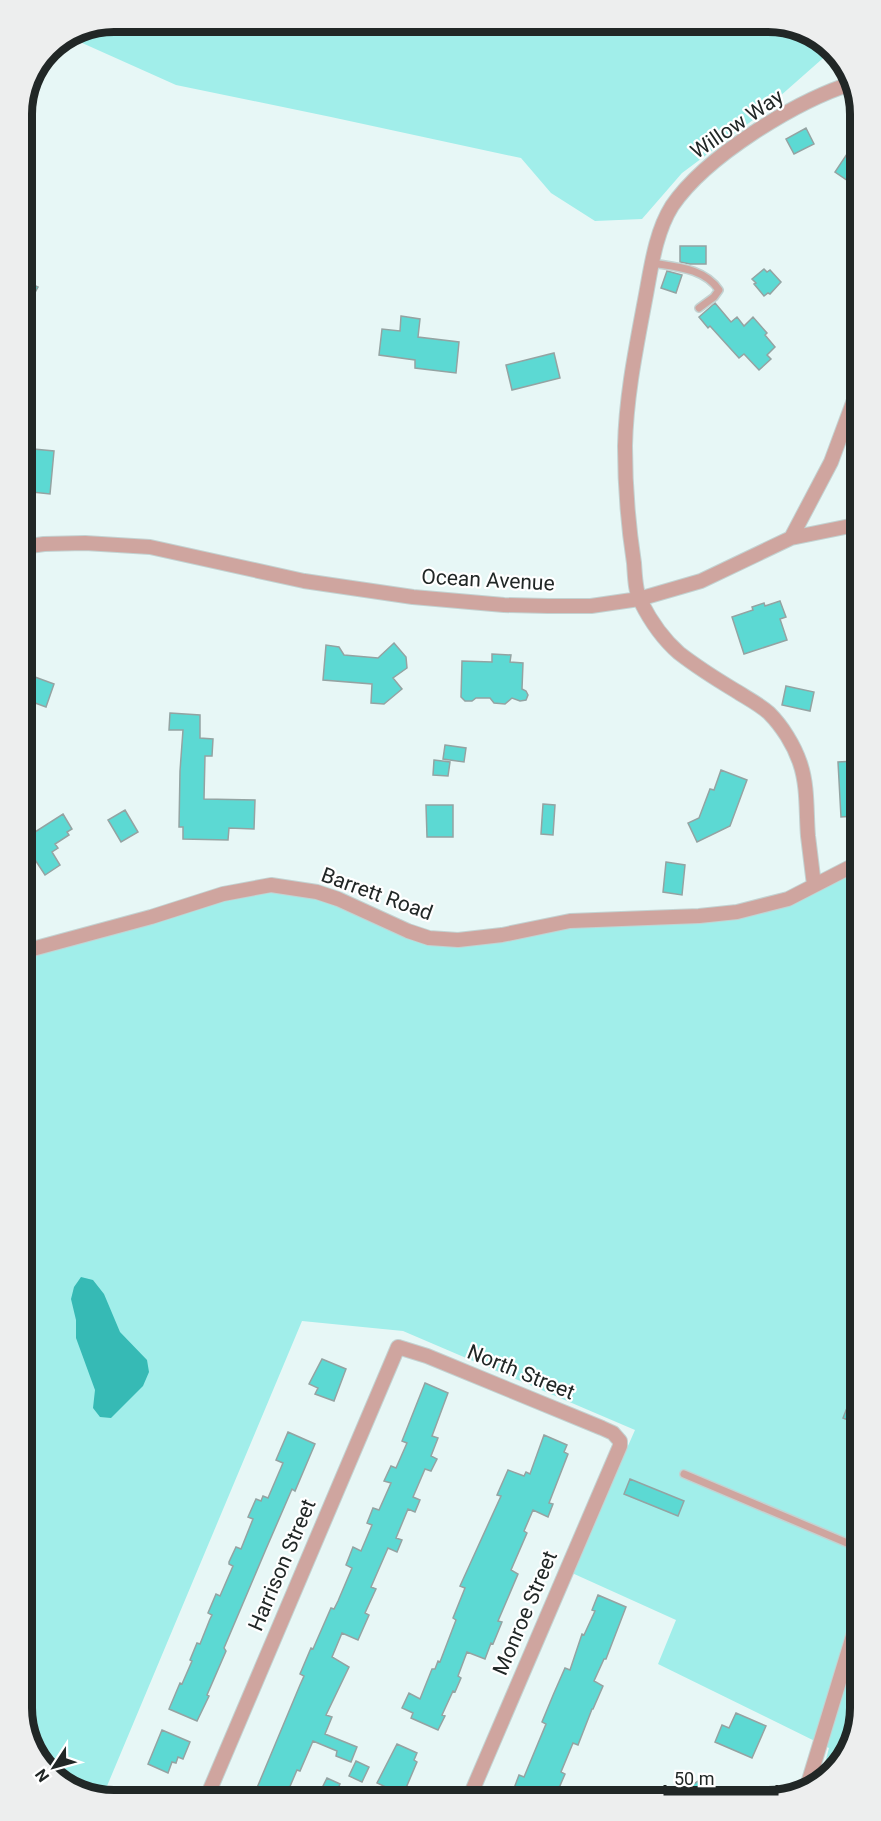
<svg xmlns="http://www.w3.org/2000/svg" width="881" height="1821" font-family="Roboto,sans-serif">
  <rect width="100%" height="100%" fill="#e7f7f6"/>
  <path fill="#a1eeea" d="M113,21H772L830,52L753,120L682,173L642,219L595,221L551,193L521,158L331,117L176,85L71,38Z
    M856,864L860,1708L844,1759L821,1778L829,1748L658,1664L676,1620L572,1573L635,1430L403,1331L302,1321L102,1798L57,1781L28,1743L25,954L271,885L317,892L429,937L763,906Z"/>
  <path fill="#36bab5" d="M81,1277L93,1280L104,1294L120,1332L147,1360L149,1372L143,1386L111,1418L100,1417L93,1408L95,1390L76,1338V1320L71,1299L74,1287Z"/>
  <path fill="#5cd9d3" stroke="#94a3a2" stroke-width="1.5" d="M806,128L814,144L794,154L786,139Z
    M853,145V164L854,185L835,172Z
    M680,246H706V264H690L680,262Z
    M764,269L767,272L770,270L781,282L770,294L768,293L764,296L754,284L756,283L752,279Z
    M667,271L682,275L676,293L661,288Z
    M22,279L38,287L22,316Z
    M715,303L731,322L737,317L744,326L753,317L767,333L765,335L775,347L767,355L771,359L759,370L744,354L739,358L710,326L708,328L699,317Z
    M401,316L420,319L418,337L459,342L456,373L415,368V360L379,355L382,329L400,331Z
    M554,353L560,378L512,390L506,365Z
    M23,448L54,451L50,494L23,491Z
    M780,601L786,617L780,619L787,640L744,654L732,617L753,610L752,607L764,603L765,606Z
    M394,643L406,657L407,668L393,678L402,689L384,704L371,703L372,684L323,680L326,645L339,647L344,655L378,658Z
    M492,654L511,655L510,662L523,663L522,689L526,691L528,695L526,700L520,701L512,698L505,704L494,703L490,698H476L472,701H465L461,697L462,661L492,662Z
    M24,673L54,684L46,707L24,699Z
    M786,686L814,692L810,711L782,705Z
    M170,713L200,715V738L213,739L212,756H205L204,799L255,800L254,829L229,828L228,840L183,839V827H179L180,771L183,730H169Z
    M445,745L466,748L464,762L443,759Z
    M434,760L450,762L448,776L433,775Z
    M856,761V816L841,817L838,762Z
    M721,770L747,780L730,826L697,842L688,823L699,818L710,789L714,790Z
    M543,804L555,805L553,835L541,834Z
    M426,805H453V837H427Z
    M125,810L138,832L121,842L108,820Z
    M63,814L72,829L67,832L69,835L55,844L58,848L52,852L60,865L45,875L24,843V839Z
    M666,862L685,865L682,895L663,892Z
    M322,1359L346,1369L334,1401L315,1394L318,1388L309,1384Z
    M858,1380H859V1424L843,1418Z
    M425,1383L448,1393L432,1436L438,1438L431,1456L437,1459L431,1471L425,1469L413,1497L420,1500L415,1512L408,1509L396,1538L402,1540L397,1552L388,1548L371,1587L376,1589L365,1613L369,1615L358,1640L342,1633L332,1657L349,1667L326,1715L332,1717L325,1734L357,1747L351,1762L336,1756L337,1751L313,1741L300,1771L297,1770L285,1798H261L254,1795L300,1685L304,1676L300,1674L311,1648L313,1649L331,1608L334,1609L338,1601L352,1568L346,1565L353,1547L361,1551L372,1525L367,1523L373,1508L379,1510L391,1483L384,1481L391,1466L396,1468L407,1443L402,1441Z
    M288,1432L315,1444L295,1491L292,1489L266,1549L224,1648L226,1651L207,1695L209,1696L197,1721L169,1709L180,1683L182,1684L192,1661L190,1660L197,1643L200,1644L210,1619L212,1615L208,1613L216,1594L220,1596L233,1566L229,1564V1562L236,1547L241,1549L253,1519L248,1517L256,1499L261,1501L263,1496L268,1498L283,1463L276,1460Z
    M544,1435L567,1445L564,1452L568,1454L549,1503L553,1504L548,1517L533,1510L524,1531L527,1533L511,1570L518,1574L498,1621L502,1622L493,1644L491,1643L485,1659L467,1652L458,1676L461,1678L455,1692L453,1691L442,1715L445,1716L438,1730L411,1718L413,1713L402,1708L409,1693L420,1699L432,1669H435L438,1661L440,1662L456,1620L453,1618L465,1588L460,1586L501,1496L497,1495L508,1470L524,1476L526,1472L530,1474Z
    M630,1479L684,1501L678,1516L624,1494Z
    M598,1595L626,1607L606,1659H604L594,1681L603,1686L593,1709H592L578,1745L573,1743L561,1772L565,1774L556,1795L524,1796L513,1791L519,1775L524,1777L546,1724L542,1722L554,1693L565,1668L570,1670L582,1634L584,1635L595,1611L592,1610Z
    M736,1713L766,1726L752,1758L715,1742L722,1725L729,1728Z
    M162,1730L190,1742L183,1759L178,1757L176,1763L172,1762L168,1773L148,1764Z
    M397,1744L417,1753L414,1760L417,1762L403,1795L377,1783Z
    M356,1761L369,1767L362,1782L349,1776Z
    M706,1776L718,1794H678Z
    M327,1778L340,1784L334,1798H317Z"/>
  <g fill="none" stroke-linecap="round" stroke-linejoin="round">
    <g stroke="#c3d2d1" stroke-width="10">
      <path id="service" d="M652,263C676,267 704,268 719,290L714,297L699,308
        M684,1474L859,1548"/>
    </g>
    <g stroke="#c3d2d1" stroke-width="16">
      <path id="minor" d="M791,538L855,525
        M23,547L44,544L85,543L150,547L304,581L413,597L504,605L548,606H591L639,599L701,581L791,538L831,462L854,400
        M814,885C812,868 810,852 808,836C806,812 808,786 800,763C794,745 782,726 769,713C759,704 747,698 736,691C716,679 697,667 679,653C663,639 650,620 641,602C635,592 635,575 634,563C628,524 625,486 625,446C626,397 636,348 645,300C651,269 655,233 672,206C706,156 796,101 853,83
        M25,951L151,917L223,894L271,885L317,892L338,899L408,931L429,938L458,940L502,935L570,921L699,916L737,912L788,899L856,864
        M806,1790L860,1613
        M206,1799L398,1347L427,1356L602,1428L613,1433L620,1441V1446L470,1796"/>
    </g>
    <use href="#service" stroke="#cfa59f" stroke-width="7"/>
    <use href="#minor" stroke="#cfa59f" stroke-width="14"/>
  </g>
  <g text-anchor="middle" stroke-width="4.5" stroke-linejoin="round" paint-order="stroke">
    <g font-size="21" fill="#212726" stroke="#fff">
      <text transform="translate(737 124) rotate(-34)" y="7">Willow Way</text>
      <text transform="translate(488 580) rotate(3)" y="7">Ocean Avenue</text>
      <text transform="translate(377 894) rotate(20)" y="7">Barrett Road</text>
      <text transform="translate(521 1372) rotate(22)" y="7">North Street</text>
      <text transform="translate(282 1565) rotate(-67)" y="7">Harrison Street</text>
      <text transform="translate(525 1613) rotate(-67)" y="7">Monroe Street</text>
    </g>
  </g>
  <path d="M0 0H881V1821H0ZM114 32H768A82 82 0 0 1 850 114V1708A82 82 0 0 1 768 1790H114A82 82 0 0 1 32 1708V114A82 82 0 0 1 114 32Z" fill="#edeeee" fill-rule="evenodd"/>
  <path fill="none" stroke="#212726" stroke-width="8" d="M114 32H768A82 82 0 0 1 850 114V1708A82 82 0 0 1 768 1790H114A82 82 0 0 1 32 1708V114A82 82 0 0 1 114 32Z"/>
  <g transform="translate(54 1767) rotate(234)" stroke="#ffffff" stroke-width="4.5" paint-order="stroke">
  <path d="M0-4.5L10 22L0 15L-10 22Z" fill="#212726"/>
  <text y="-9" font-size="16" font-weight="bold" text-anchor="middle" fill="#212726">N</text>
  </g>
  <path d="M665 1785v9h112v-9" fill="none" stroke="#212726" stroke-width="3"/>
  <text x="674" y="1785" font-size="18" fill="#212726" stroke="#ffffff" stroke-width="4.5" paint-order="stroke">50 m</text>
</svg>
